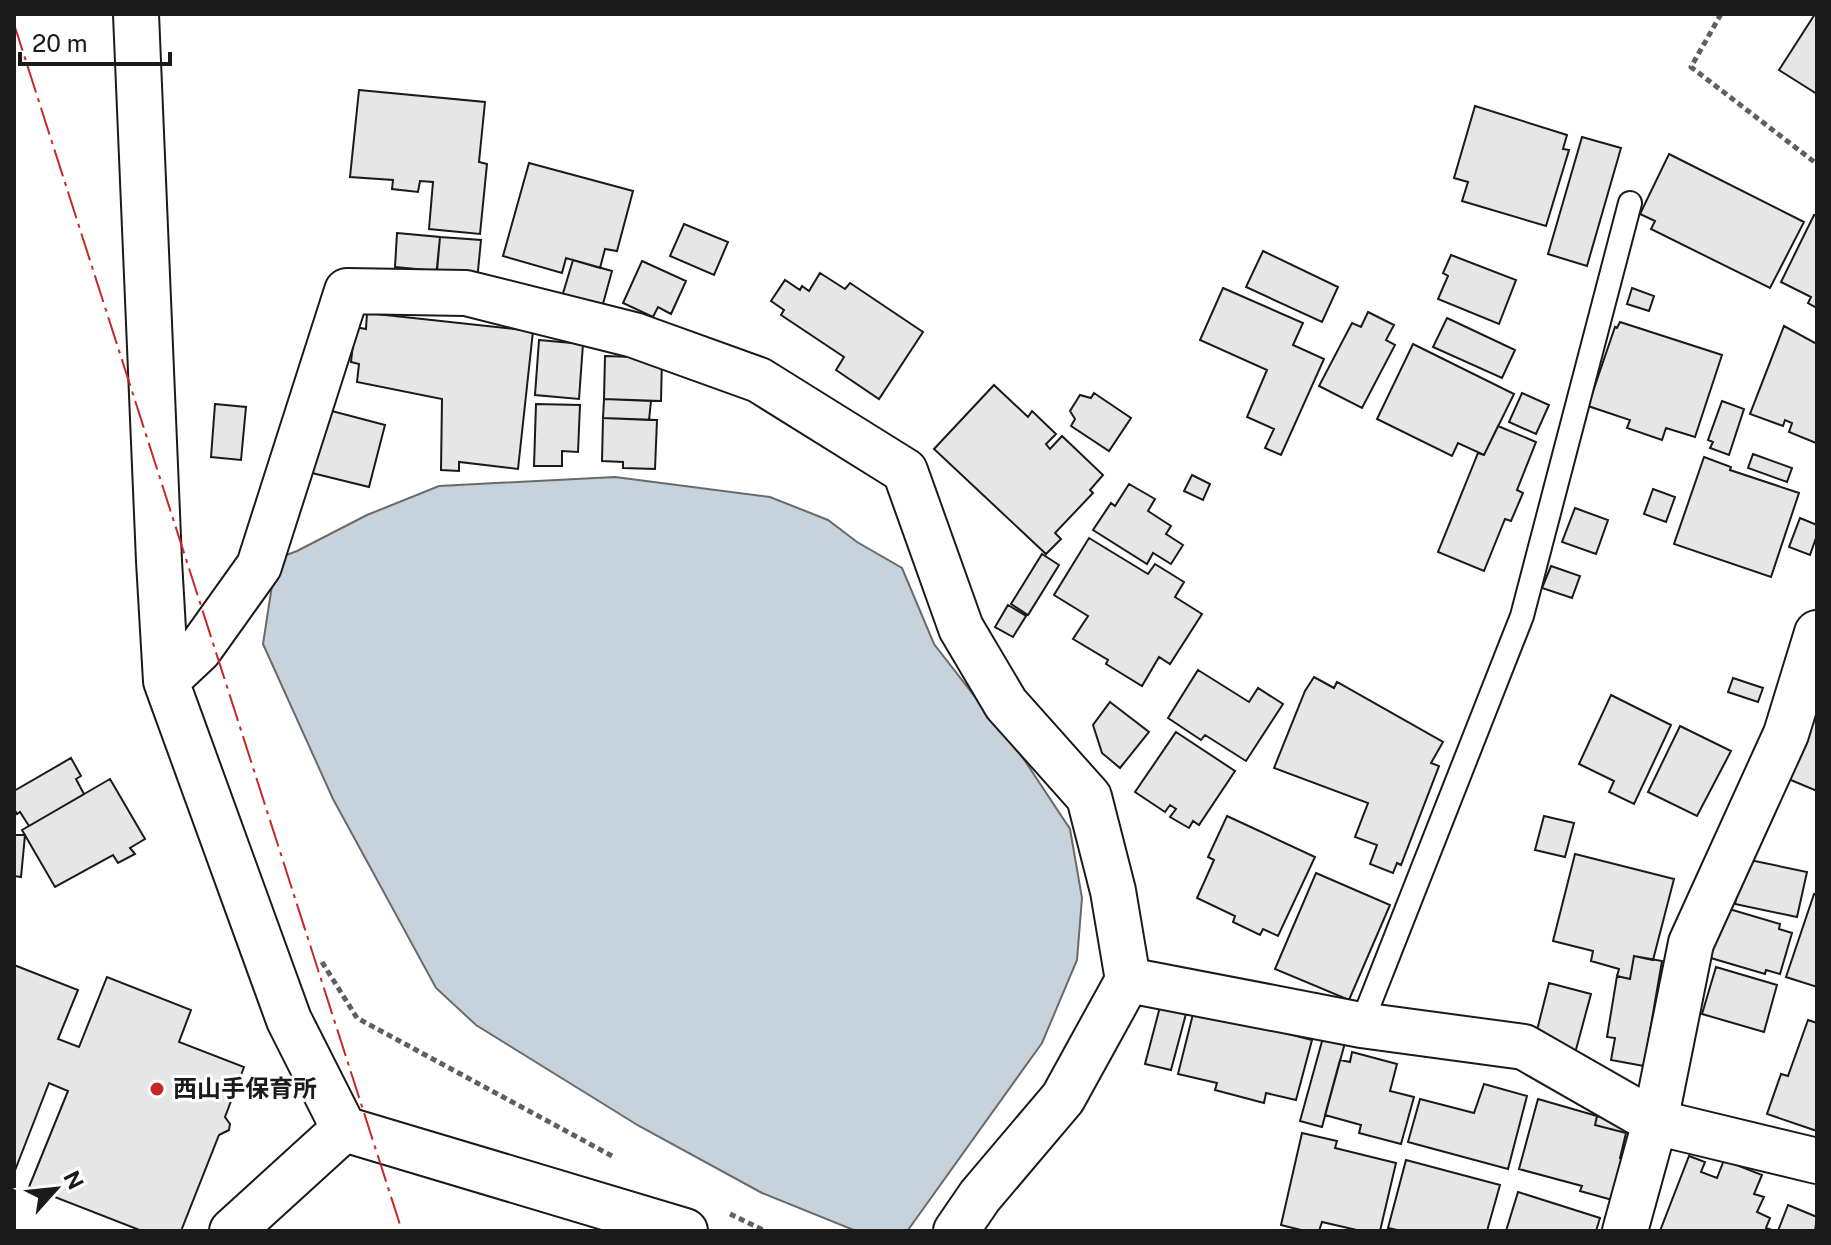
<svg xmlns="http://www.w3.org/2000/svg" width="1831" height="1245" font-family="'Public Sans','Noto Sans JP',sans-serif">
  <rect width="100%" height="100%" fill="#fff"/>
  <path fill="#c6d2dc" stroke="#6a6a6a" stroke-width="2" d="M615,477L770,497L828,520L857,542L902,568L934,644L1025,761L1070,829L1082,898L1077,960L1042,1043L908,1230L856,1231L762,1193L639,1126L476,1025L436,988L333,799L263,644L276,559L297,551L367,515L439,486Z"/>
  <path fill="#e6e6e6" stroke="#1a1a1a" stroke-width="2" d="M1815,14H1817V94L1779,70Z
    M359,90L485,102L479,162L487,164L480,234L429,229L433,182L420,181L418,192L392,189L393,180L350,177Z
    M1475,106L1567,135L1563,149L1569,150L1546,226L1462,201L1468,182L1454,178Z
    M1582,137L1621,148L1587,266L1548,254Z
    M1669,154L1804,222L1770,288L1651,229L1655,221L1640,214Z
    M529,163L633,191L617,251L605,249L600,268L566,258L562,273L503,256Z
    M1814,215L1817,216V308L1808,303L1811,297L1781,282Z
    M684,224L728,242L714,275L670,256Z
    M397,233L440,237L437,271L395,267Z
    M440,237L481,240L477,281L436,277Z
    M1263,251L1338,287L1322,322L1246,287Z
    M1451,255L1516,280L1499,324L1438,299L1448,276L1443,273Z
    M573,260L612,271L601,311L561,300Z
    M642,261L686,281L671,314L658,307L653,317L623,303Z
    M820,273L845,289L850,283L923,332L879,399L836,370L844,357L781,315L784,310L771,301L785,280L800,290L802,286L809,291Z
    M1223,288L1303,323L1293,345L1324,359L1281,455L1265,448L1274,429L1247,417L1267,370L1200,340Z
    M1632,288L1654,296L1649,311L1627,304Z
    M1368,312L1394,325L1386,340L1395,345L1362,408L1319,386L1352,323L1361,327Z
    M367,313L533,331L518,469L459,462V471L441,470L442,399L357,382L359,364L351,362L355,327L366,329Z
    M1447,318L1515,350L1502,378L1433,347Z
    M1620,322L1722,355L1695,437L1666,428L1662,440L1627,428L1630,420L1588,406L1615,327L1617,328Z
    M1784,326L1817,344L1816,443L1789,432L1792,423L1785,420L1783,426L1750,414Z
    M539,340L583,344L579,399L535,395Z
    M1413,344L1514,394L1484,455L1458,443L1452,456L1377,419Z
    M605,356L662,358L661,401L604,399Z
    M994,385L1028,417L1032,411L1056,434L1046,444L1050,449L1062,436L1103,475L1090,490L1093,493L1055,533L1061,539L1046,554L934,449Z
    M1094,393L1131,418L1109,451L1071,426L1075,419L1070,411L1080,395L1091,398Z
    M1522,393L1549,405L1536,434L1509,422Z
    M604,399L651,401L649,420L603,418Z
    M1722,401L1744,409L1729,455L1710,448L1713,442L1708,440Z
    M215,404L246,407L241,460L211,457Z
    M536,404L580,405L578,452L562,451V466H534Z
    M328,410L385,425L369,487L312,473Z
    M603,418L657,420L655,469L623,468V462L602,461Z
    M1498,426L1536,442L1517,490L1523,493L1511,521L1505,519L1484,571L1438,552L1478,453L1484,455Z
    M1753,454L1792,468L1787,482L1748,468Z
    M1704,457L1731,467L1730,470L1799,493L1771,577L1674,544Z
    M1192,475L1210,484L1203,500L1184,491Z
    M1129,484L1155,499L1148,511L1171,526L1166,534L1183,545L1171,564L1153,553L1147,564L1093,530L1111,503L1115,506Z
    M1653,489L1675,497L1666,522L1644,514Z
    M1575,508L1608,520L1596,554L1562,542Z
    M1800,518L1817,525V535L1810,555L1789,547Z
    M1089,538L1148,574L1155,564L1184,582L1175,597L1202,614L1170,664L1159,657L1142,686L1106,664L1108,660L1073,639L1088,616L1054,595Z
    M1042,554L1059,565L1028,615L1011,604Z
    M1551,566L1580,576L1572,598L1542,588Z
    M1008,605L1026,616L1013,637L995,627Z
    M1198,670L1249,702L1258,688L1283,704L1246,761L1205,735L1201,740L1168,718Z
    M1314,677L1334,688L1337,682L1443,742L1431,763L1439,766L1401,865L1397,863L1393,873L1370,864L1377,845L1355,837L1368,803L1274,768L1305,691Z
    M1733,678L1763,688L1758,702L1728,692Z
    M1611,695L1671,725L1634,804L1609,792L1614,781L1579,764Z
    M1110,702L1149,732L1120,768L1102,753L1093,725Z
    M1804,708L1817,714V791L1774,773Z
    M1680,726L1731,751L1697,816L1648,792Z
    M1176,732L1235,771L1199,825L1193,821L1189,828L1170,817L1176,809L1170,805L1165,812L1135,792Z
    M71,758L81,776L76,779L84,794L29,826L20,812L17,814L14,809V791Z
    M110,779L145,839L130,848L135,854L118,863L113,855L55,887L22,830Z
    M1227,816L1315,857L1278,936L1263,929L1260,935L1233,922L1235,916L1197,898L1214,860L1208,857Z
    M1544,816L1574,823L1565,857L1535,850Z
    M14,835H25L21,877L14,876Z
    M1575,854L1674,879L1653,960L1634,956L1630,979L1617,976L1619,969L1591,961L1593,951L1553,941Z
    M1745,859L1807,872L1797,917L1735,904Z
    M1316,873L1390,905L1349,1000L1275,969Z
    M1814,894L1817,895V987L1786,977Z
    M1719,906L1780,924L1779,929L1792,933L1780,974L1766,970L1765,974L1704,956Z
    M1634,956L1662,961L1644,1066L1611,1060L1615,1038L1607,1037L1617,976L1630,979Z
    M14,965L78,990L58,1039L79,1047L107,977L191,1010L179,1042L244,1067L225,1117L230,1124L229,1130L219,1135L181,1231H142L29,1187L68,1091L49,1083L14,1173Z
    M1716,967L1777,985L1764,1032L1702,1014Z
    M1549,983L1591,994L1574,1057L1533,1046Z
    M1161,1003L1187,1010L1171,1070L1145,1064Z
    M1194,1010L1312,1040L1296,1100L1266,1093L1264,1103L1215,1090L1217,1083L1178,1074Z
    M1808,1020L1817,1023V1131L1767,1114L1781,1074L1788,1076Z
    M1324,1034L1346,1039L1322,1127L1300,1121Z
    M1352,1052L1397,1064L1390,1091L1414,1097L1401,1144L1359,1133L1361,1125L1325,1115L1340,1060L1350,1062Z
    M1484,1084L1527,1096L1508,1169L1408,1142L1420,1099L1474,1113Z
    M1538,1099L1597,1116L1595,1125L1626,1133L1620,1158L1628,1160L1616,1201L1580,1191L1582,1186L1519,1169Z
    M1597,1116L1643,1128L1637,1150L1623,1146L1626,1133L1595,1125Z
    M1302,1133L1337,1141L1335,1148L1396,1163L1380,1231H1361L1322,1222L1319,1231H1305L1281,1225Z
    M1689,1156L1705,1162L1701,1172L1717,1178L1724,1160L1762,1175L1754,1194L1764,1197L1757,1212L1770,1218L1766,1228L1775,1231H1660Z
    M1406,1160L1500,1185L1487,1231H1402L1388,1228Z
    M1518,1192L1600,1218L1596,1231H1506Z
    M1788,1205L1817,1217L1815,1231H1778Z"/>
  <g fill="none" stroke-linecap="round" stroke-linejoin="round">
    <g stroke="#1a1a1a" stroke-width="26">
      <path id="service" d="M1361,1025L1522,616L1630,203"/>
    </g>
    <g stroke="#1a1a1a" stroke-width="48">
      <path id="minor" d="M136,14L159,561L166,681L289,1020L344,1129L232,1231
        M166,681L199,650L259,566L347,291L466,293L634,335L759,380L905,471L961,628L1006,704L1089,797L1113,891L1128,980L1063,1098L980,1196L956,1231
        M1128,980L1361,1025L1524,1047L1655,1122L1817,1161
        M344,1129L685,1231
        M1625,1231L1655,1122L1691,943L1786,734L1817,633"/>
    </g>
    <path stroke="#5f5f5f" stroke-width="5" stroke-dasharray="6 4" stroke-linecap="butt" d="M1721,14L1691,67L1817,164
      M322,962L357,1018L614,1157
      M730,1214L765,1231"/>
    <use href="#service" stroke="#fff" stroke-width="22"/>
    <use href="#minor" stroke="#fff" stroke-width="44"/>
    <path stroke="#c62828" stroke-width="2" stroke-dasharray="28 6 4 6" stroke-linecap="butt" d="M14,24L402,1231"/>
  </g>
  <circle fill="#c62828" stroke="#fff" stroke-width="3" cx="157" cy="1089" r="8"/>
  <g text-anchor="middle" stroke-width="6" stroke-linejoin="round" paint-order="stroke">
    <g font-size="24" font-weight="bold" fill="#1a1a1a" stroke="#fff" text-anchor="start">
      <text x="173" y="1097">西山手保育所</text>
    </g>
  </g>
  <rect width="1831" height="1245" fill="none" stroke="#1a1a1a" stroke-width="32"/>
  <g transform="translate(56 1189) rotate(63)" stroke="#ffffff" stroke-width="6" paint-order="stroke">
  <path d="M0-6L14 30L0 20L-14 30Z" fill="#1a1a1a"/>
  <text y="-12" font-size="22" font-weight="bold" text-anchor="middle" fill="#1a1a1a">N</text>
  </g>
  <path d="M20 52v12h150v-12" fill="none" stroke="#1a1a1a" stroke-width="4"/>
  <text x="32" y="52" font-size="24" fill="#1a1a1a" stroke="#ffffff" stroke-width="6" paint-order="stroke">20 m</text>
</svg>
